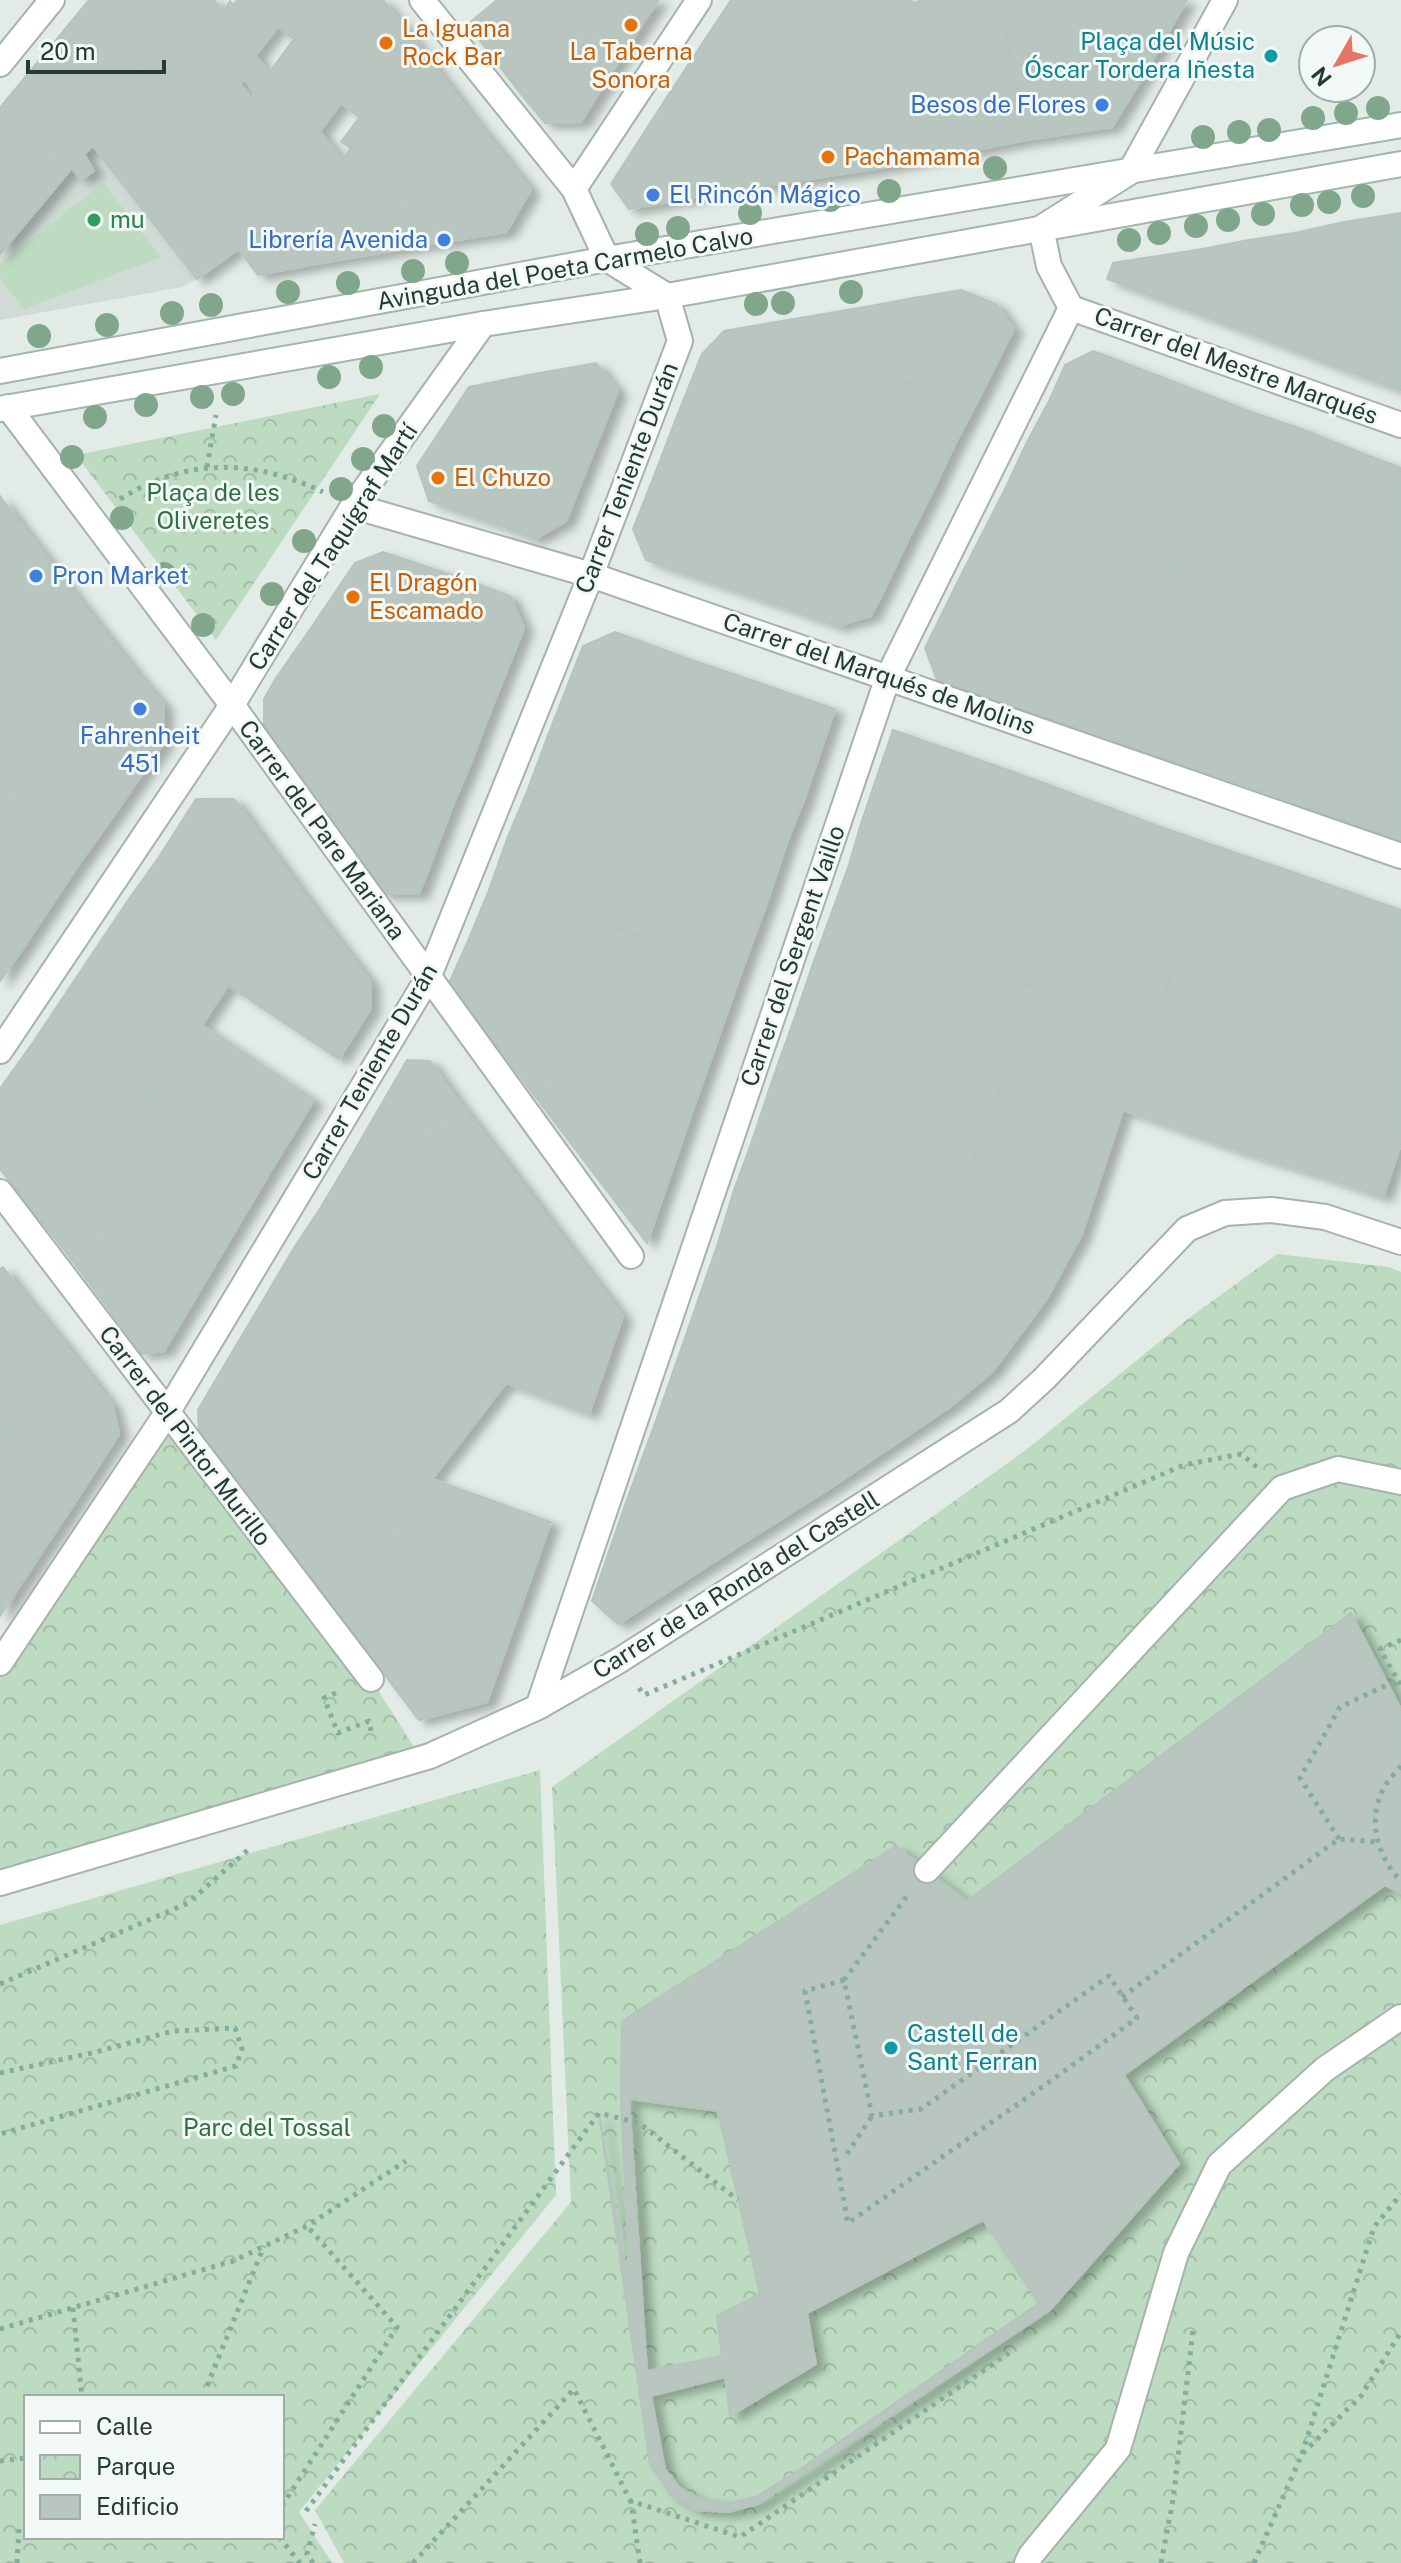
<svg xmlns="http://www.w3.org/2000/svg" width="1401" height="2563" font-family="'Public Sans',sans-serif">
  <defs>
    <pattern id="park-crowns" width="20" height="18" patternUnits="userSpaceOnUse" patternTransform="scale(2)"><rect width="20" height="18" fill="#bcdbc1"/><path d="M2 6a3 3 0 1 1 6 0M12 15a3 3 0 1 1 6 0" fill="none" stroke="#a1bda6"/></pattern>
    <filter id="shadow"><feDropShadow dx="9" dy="5" stdDeviation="4" flood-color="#0004"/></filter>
  </defs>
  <rect width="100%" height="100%" fill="#e2ebe6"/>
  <path fill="#d0dbd5" d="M3,104L67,163L93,146L197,279L182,287L0,320V108Z"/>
  <path fill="#bcdbc1" d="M103,183L161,257L24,309L0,278V264Z"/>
  <path fill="url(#park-crowns)" fill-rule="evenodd" d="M380,394L216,640L76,455Z
    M1277,1254L1389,1267L1401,1272V2563H344L315,2510L571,2202L552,1787L1026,1450L1189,1318Z
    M167,1413L371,1679L421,1758L0,1883V1663Z
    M540,1770L556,2195L299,2512L332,2563H0V1925ZM26,2397H282V2537H26Z"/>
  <path fill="#b8c6bf" stroke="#b5c4bc" stroke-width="2" fill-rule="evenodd" filter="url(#shadow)" d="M89,0L113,30L116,29L165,91L162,95L211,158L220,146L281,218L305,266L258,275L238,249L197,279L93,146L84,154L94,171L81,180L67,163L3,104Z
    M91,0H152L240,115L211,158L162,95L165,91Z
    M152,0H214L269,73L255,92L245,80L239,82L251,98L240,115Z
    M237,0H268L241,36L223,12L230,1L233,5Z
    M268,0H322L294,39L278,27L256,55L241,36Z
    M322,0H383L388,6L306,114L272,69Z
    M497,0H553L489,53L468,24Z
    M553,0H615L645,20L580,123H545L529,104L574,68L605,37Z
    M553,0L605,37L574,68L529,104L489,53Z
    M615,0H659L645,20Z
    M731,0H778L835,35L751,154L667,97Z
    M778,0H910L915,3L845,43Z
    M920,0H1000L1026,140L942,157L915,3Z
    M1000,0H1187L1144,75L1003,20Z
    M915,3L942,157L869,170L845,43Z
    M388,6L416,42L359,117L341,103L320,131L306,114Z
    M1003,20L1144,75L1112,127L1026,140Z
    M835,35L845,43L869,170L758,187L751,154Z
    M416,42L448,84L367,192L342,160L351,148L341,142Z
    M272,69L342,160L409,248L305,266L281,218L220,146Z
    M448,84L473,117L393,227L367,192Z
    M667,97L751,154L758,187L629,209L611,184Z
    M3,104L72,168L0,254V108Z
    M473,117L531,190L506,232L409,248L393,227Z
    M1401,213V390L1372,380L1344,222Z
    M1344,222L1372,380L1314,358L1294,233Z
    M1294,233L1314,358L1273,342L1249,240Z
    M1249,240L1273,342L1207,317L1197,250Z
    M1197,250L1207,317L1107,279L1113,263Z
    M961,290L996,304L1014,329L977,402L934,390L919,297Z
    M919,297L934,390L876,374L865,307Z
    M865,307L876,374L887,376L875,419L843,411L817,419L796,454L770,323Z
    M770,323L796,454L793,458L677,416L702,354L724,331Z
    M1093,351L1159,376L1130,438L1050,399L1065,365Z
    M596,363L618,391L566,521L535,539L496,524L527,434H524L529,426L536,429L535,409L537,408L534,374Z
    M534,374L537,408L535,409L536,429L529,426L524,434H527L496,524L429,501L417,466L469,387Z
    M887,376L977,402L956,442L875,419Z
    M1159,376L1213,397L1183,459L1132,434Z
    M1213,397L1254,413L1178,566L1138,548Z
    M1050,399L1130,438L1132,434L1183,459L1159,506L1100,474L1097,480L1026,444Z
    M843,411L956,442L932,493L802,446L817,419Z
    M1254,413L1302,429L1221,592L1176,569Z
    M677,416L793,458L774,513L656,471Z
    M1302,429L1349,448L1302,544L1257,522Z
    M1026,444L1097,480L1100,474L1159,506L1138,548L1007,485Z
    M802,446L932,493L909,538L782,491L793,458Z
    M1349,448L1391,464L1326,629L1221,592L1257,522L1302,544Z
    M1391,464L1401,468V595L1379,648L1326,629Z
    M656,471L774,513L746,594L646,560L633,529Z
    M1007,485L1178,566L1154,616L1118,598L1058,722L1019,709L1054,631L957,583Z
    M782,491L909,538L885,588L763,544Z
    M0,496L18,520L0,563Z
    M18,520L71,589L0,642V563Z
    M763,544L885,588L871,616L838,626L746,594Z
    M383,552L472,582L404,684L313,625L355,563Z
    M1176,569L1221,592L1281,613L1263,662L1186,633L1140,750L1096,734Z
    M472,582L510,596L524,628L489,715L422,690L418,692L404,684Z
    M957,583L1054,631L1019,709L937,680L925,648Z
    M71,589L106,634L0,711V642Z
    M1401,595V657L1379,648Z
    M1118,598L1154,616L1096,734L1058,722Z
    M1281,613L1334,632L1272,795L1220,777Z
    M313,625L418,692L410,710L405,708L393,730L377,749L300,703L302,697L276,678Z
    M615,632L692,660L670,721L567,687L583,646Z
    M1334,632L1379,648L1317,812L1272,795Z
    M1186,633L1263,662L1220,777L1140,750Z
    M106,634L140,677L32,753L0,729V711Z
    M1379,648L1401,657V746L1368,829L1317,812Z
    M692,660L777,689L746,779L660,748Z
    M140,677L164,705V743L114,815L32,753Z
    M276,678L302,697L300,703L377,749L366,770L340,837L264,736V699Z
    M567,687L670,721L649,776L547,738Z
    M777,689L835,709L804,800L746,779Z
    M422,690L489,715L472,760L393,730L405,708L410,710L418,692Z
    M0,729L114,815L82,860L0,792Z
    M393,730L472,760L453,805L366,770L377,749Z
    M893,730L991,764L972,820L874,785Z
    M547,738L649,776L647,789L654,790L641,830L528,789Z
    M1401,746V780L1389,775Z
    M660,748L804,800L788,839L654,790L647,789L649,776Z
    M991,764L1044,783L999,919L944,900Z
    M366,770L453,805L419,894H384L340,837Z
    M1389,775L1401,780V841L1368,829Z
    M1044,783L1097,803L1049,937L999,919Z
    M874,785L972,820L956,867L859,830Z
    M528,789L641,830L624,881L507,839Z
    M654,790L788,839L769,897L636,848Z
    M0,792L82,860L51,906L0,864Z
    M196,799H234L298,886L270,926L159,857Z
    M1097,803L1150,823L1104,962L1167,985L1134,1083L1016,1043L1019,1033L1024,1035L1038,989L1031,986Z
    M1150,823L1216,846L1167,985L1104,962Z
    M859,830L956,867L944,900L849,865Z
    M507,839L624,881L608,926L618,928L615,937L489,890Z
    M1216,846L1278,867L1223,1019L1163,1000Z
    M636,848L769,897L741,973L608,926Z
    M159,857L270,926L298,886L329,928L243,995L229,986L236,973L129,899Z
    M0,864L51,906L22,950L0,932Z
    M849,865L1049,937L1031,986L830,917Z
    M1278,867L1401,910V928L1315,1174L1239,1151L1278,1038L1223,1019Z
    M489,890L615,937L596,991L468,941Z
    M129,899L236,973L176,1065L68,990Z
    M830,917L1038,989L1024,1035L814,961Z
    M329,928L371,982V1008L339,1059L243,995Z
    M618,928L741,973L713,1053L578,1004L583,1000L587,986L596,991Z
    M1401,928V1092L1350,1074Z
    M0,932L22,950L0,981Z
    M468,941L587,986L583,1000L507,1059L449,983Z
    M814,961L1019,1033L1001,1086L796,1014Z
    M68,990L173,1062L150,1101L139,1092L135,1099L34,1041Z
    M1163,1000L1278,1038L1239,1151L1123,1110Z
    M578,1004L713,1053L687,1127L559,1081L537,1099L507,1059Z
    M796,1014L1001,1086L977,1152L773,1078Z
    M202,1025L314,1100L270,1172L153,1093L173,1062L176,1065Z
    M34,1041L135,1099L139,1092L150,1101L115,1151L4,1083Z
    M1016,1043L1134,1083L1123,1110L1082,1234L1046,1300L992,1372L950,1407L832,1487L657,1418L717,1246L917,1316L934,1265L733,1193L751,1144L953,1215Z
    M407,1060L430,1061L456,1098L392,1194L348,1162Z
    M1350,1074L1401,1092V1144L1383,1197L1315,1174Z
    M773,1078L977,1152L953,1215L751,1144Z
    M559,1081L652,1114L592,1171L537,1099Z
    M4,1083L115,1151L124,1137L158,1185L68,1255L0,1169V1089Z
    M153,1093L270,1172L164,1351L142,1354L68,1255L158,1185L124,1137Z
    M456,1098L477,1125L419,1213L392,1194Z
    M652,1114L687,1127L647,1243L592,1171Z
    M477,1125L501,1156L449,1234L419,1213Z
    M501,1156L527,1190L493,1239L476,1253L449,1234Z
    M348,1162L392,1194L476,1253L444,1282L321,1207Z
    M527,1190L563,1238L425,1310L444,1282L493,1239Z
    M733,1193L934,1265L917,1316L717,1246Z
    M321,1207L444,1282L425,1310L409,1319L294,1248Z
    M563,1238L623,1316L589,1414L506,1383L463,1290Z
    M294,1248L409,1319L320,1433L221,1371Z
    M3,1267L35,1308L0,1361V1269Z
    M463,1290L506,1383L432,1479L343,1406L409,1319Z
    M35,1308L67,1347L10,1430L0,1423V1361Z
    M67,1347L93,1380L73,1413L74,1416L33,1478L13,1466L24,1447L10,1430Z
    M221,1371L320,1433L260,1510L199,1431L198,1410Z
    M93,1380L113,1406L119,1434L74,1504L33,1478L74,1416L73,1413Z
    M343,1406L432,1479L332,1605L260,1510Z
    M657,1418L832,1487L734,1549L624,1508Z
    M0,1423L24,1447L13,1466L74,1504L35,1563L0,1542Z
    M432,1479L551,1522L487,1702L419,1720L332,1605Z
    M624,1508L734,1549L618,1624L592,1601Z
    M0,1542L35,1563L0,1616Z
    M1351,1613L1401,1709V1894L1385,1885L1124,2075L1179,2164L1050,2310L758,2504L728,2512L696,2510L670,2494L650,2464L599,2113L630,2297L621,2098L622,2021L896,1846L967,1901ZM629,2099L718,2111L760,2294L717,2316L722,2356L647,2371ZM983,2220L1039,2303L805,2466L756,2497L728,2503L700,2499L680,2488L665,2469L651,2396L725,2377L730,2416L816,2364L807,2313Z"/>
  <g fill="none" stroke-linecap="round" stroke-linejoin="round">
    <g stroke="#a5b3ac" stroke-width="28">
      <path id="service" d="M927,1870L1282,1488L1338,1469L1401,1482
        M1027,2563L1031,2555L1118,2449L1176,2253L1219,2165L1325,2069L1401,2017"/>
    </g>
    <g stroke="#a5b3ac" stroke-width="28">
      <path id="pedestrian" d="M353,506L591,575
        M232,705L353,506L483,324"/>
    </g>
    <g stroke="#a5b3ac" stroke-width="28">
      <path id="minor" d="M0,64L52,0
        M574,189L699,0
        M1071,308L1049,266L1041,228L1130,172L1225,0
        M1071,308L1401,425
        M8,407L232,705L631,1256
        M591,575L1401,856
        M0,1051L232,705
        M0,1192L371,1679
        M0,1663L167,1413L428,978L591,575L680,341L667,296L607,259L574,189L422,0
        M538,1707L888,677L1071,308
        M0,1883L430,1756L538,1707L620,1660L1009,1411L1044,1379L1187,1229L1225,1213L1271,1210L1325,1217L1401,1242"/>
    </g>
    <g stroke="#a1b6ad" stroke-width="28">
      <path id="secondary" d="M0,371L607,259L1401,125
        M0,409L483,324L667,296L1401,164"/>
    </g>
    <path stroke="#85ad9c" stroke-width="5" stroke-dasharray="4 6" stroke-linecap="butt" d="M207,467L216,415
      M120,499C188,457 253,459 323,492
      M1401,1640L1380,1649L1401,1686
      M639,1688L644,1695L1184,1465L1241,1454L1257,1467
      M336,1693L324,1698L338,1733L369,1721L372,1735
      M1401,1766C1396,1772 1389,1779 1385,1786C1366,1818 1377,1857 1401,1881
      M1339,1839L1300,1778L1340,1707L1398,1680
      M844,1980L805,1991L848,2223L1052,2080L1137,2018L1109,1976L921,2109L872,2116L844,1980L907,1896
      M0,1984L188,1903L249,1849
      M1122,1997L1339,1839L1377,1842
      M0,2073L96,2052L173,2031L235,2028L242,2049L236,2066L0,2134
      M847,2154L872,2116
      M73,2308L82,2397
      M0,2329L233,2261L307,2226L406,2161
      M207,2386L264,2246
      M1302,2454L1374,2227L1401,2194
      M0,2461L26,2458
      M282,2506L397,2327L307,2226
      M306,2511L599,2113L639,2123L738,2200
      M279,2537L300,2563
      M17,2563L19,2527L26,2528
      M313,2563L307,2554L315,2524
      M413,2563L574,2389L631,2502
      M640,2563L631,2501L740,2537L1009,2353
      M1161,2563L1173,2500L1193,2330
      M1254,2563L1302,2454L1361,2396L1401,2332"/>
    <use href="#service" stroke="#fff" stroke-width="24"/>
    <use href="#pedestrian" stroke="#fff" stroke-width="24"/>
    <use href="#minor" stroke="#fff" stroke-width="24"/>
    <use href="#secondary" stroke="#fff" stroke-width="24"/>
  </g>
  <g fill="#80a78b">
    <circle cx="1378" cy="108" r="12"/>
    <circle cx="1346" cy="113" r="12"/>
    <circle cx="1313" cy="118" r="12"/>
    <circle cx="1269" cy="130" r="12"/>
    <circle cx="1239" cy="132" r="12"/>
    <circle cx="1203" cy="137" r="12"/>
    <circle cx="995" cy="168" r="12"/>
    <circle cx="889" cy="191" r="12"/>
    <circle cx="1363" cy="196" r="12"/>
    <circle cx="830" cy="200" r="12"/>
    <circle cx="1329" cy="202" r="12"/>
    <circle cx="1302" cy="205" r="12"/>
    <circle cx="750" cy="213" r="12"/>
    <circle cx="1263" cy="214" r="12"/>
    <circle cx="1228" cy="220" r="12"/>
    <circle cx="1196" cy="226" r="12"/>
    <circle cx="678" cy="228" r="12"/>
    <circle cx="1159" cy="233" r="12"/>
    <circle cx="647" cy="234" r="12"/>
    <circle cx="1129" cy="240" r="12"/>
    <circle cx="457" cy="263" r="12"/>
    <circle cx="413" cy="271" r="12"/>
    <circle cx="348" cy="283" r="12"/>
    <circle cx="288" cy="292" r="12"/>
    <circle cx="851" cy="292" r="12"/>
    <circle cx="783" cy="303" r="12"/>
    <circle cx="756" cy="304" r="12"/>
    <circle cx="211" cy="305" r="12"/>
    <circle cx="172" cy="313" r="12"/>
    <circle cx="107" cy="325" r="12"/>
    <circle cx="39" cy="336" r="12"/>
    <circle cx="371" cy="367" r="12"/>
    <circle cx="329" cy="377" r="12"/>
    <circle cx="233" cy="394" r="12"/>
    <circle cx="202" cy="397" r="12"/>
    <circle cx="146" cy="405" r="12"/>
    <circle cx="95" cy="417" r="12"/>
    <circle cx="384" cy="426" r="12"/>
    <circle cx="72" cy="457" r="12"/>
    <circle cx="363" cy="459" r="12"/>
    <circle cx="341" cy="489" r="12"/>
    <circle cx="122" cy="518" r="12"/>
    <circle cx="304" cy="541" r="12"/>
    <circle cx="164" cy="574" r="12"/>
    <circle cx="272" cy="594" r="12"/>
    <circle cx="203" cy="625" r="12"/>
  </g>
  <g fill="#e8710a" stroke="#f2f8f5" stroke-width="3">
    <circle cx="631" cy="25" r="8"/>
    <circle cx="386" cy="43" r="8"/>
    <circle cx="828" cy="157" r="8"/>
    <circle cx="438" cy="478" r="8"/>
    <circle cx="353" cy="597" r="8"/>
  </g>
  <g fill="#0f9aa8" stroke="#f2f8f5" stroke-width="3">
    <circle cx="1271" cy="56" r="8"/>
    <circle cx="891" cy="2048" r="8"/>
  </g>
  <g fill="#3f7fe0" stroke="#f2f8f5" stroke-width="3">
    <circle cx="1102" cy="105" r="8"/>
    <circle cx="653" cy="195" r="8"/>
    <circle cx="444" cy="240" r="8"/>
    <circle cx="36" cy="576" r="8"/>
    <circle cx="140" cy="709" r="8"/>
  </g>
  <circle fill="#2e9e5b" stroke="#f2f8f5" stroke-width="3" cx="94" cy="220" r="8"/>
  <g text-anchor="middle" stroke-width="6" stroke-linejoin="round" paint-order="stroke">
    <g font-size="24" fill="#c56008" stroke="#f2f8f5" text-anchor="start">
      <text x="402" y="37">La Iguana<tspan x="402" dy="28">Rock Bar</tspan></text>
      <text x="631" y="60" text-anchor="middle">La Taberna<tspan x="631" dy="28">Sonora</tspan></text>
      <text x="844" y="165">Pachamama</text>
      <text x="454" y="486">El Chuzo</text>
      <text x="369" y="591">El Dragón<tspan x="369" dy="28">Escamado</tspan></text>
    </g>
    <g font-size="24" fill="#0d838f" stroke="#f2f8f5" text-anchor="end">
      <text x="1255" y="50">Plaça del Músic<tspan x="1255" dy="28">Óscar Tordera Iñesta</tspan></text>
      <text x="907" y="2042" text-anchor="start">Castell de<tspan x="907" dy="28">Sant Ferran</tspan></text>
    </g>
    <g font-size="24" fill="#366cbe" stroke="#f2f8f5" text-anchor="end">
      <text x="1086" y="113">Besos de Flores</text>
      <text x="669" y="203" text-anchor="start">El Rincón Mágico</text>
      <text x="428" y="248">Librería Avenida</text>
      <text x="52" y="584" text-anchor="start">Pron Market</text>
      <text x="140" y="744" text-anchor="middle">Fahrenheit<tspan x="140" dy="28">451</tspan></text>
    </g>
    <g font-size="24" fill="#27864d" stroke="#f2f8f5" text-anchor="start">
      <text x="110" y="228">mu</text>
    </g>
    <g font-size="24" fill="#233b32" stroke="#f2f8f5">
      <text transform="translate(565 269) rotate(-10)" y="8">Avinguda del Poeta Carmelo Calvo</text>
      <text transform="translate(1236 366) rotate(20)" y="8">Carrer del Mestre Marqués</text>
      <text transform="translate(627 478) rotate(-69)" y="8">Carrer Teniente Durán</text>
      <text transform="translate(333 547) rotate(-57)" y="8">Carrer del Taquígraf Martí</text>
      <text transform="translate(879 674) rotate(19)" y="8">Carrer del Marqués de Molins</text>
      <text transform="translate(322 830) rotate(54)" y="8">Carrer del Pare Mariana</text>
      <text transform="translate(793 956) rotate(-71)" y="8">Carrer del Sergent Vaillo</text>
      <text transform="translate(370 1072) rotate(-60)" y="8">Carrer Teniente Durán</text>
      <text transform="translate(185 1436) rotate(53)" y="8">Carrer del Pintor Murillo</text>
      <text transform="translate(736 1585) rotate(-32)" y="8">Carrer de la Ronda del Castell</text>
    </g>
    <g font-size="24" fill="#306f41" stroke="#f2f8f5">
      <text x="213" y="501">Plaça de les<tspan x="213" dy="28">Oliveretes</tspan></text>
      <text x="267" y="2136">Parc del Tossal</text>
    </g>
  </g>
  <rect x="24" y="2395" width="260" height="144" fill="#f2f8f5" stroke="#9faca7" stroke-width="2"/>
  <rect x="40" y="2421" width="40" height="12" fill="#ffffff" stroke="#9faca7" stroke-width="2"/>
  <text x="96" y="2435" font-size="24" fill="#233b32">Calle</text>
  <rect x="40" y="2455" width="40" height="24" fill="url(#park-crowns)" stroke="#9faca7" stroke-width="2"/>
  <text x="96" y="2475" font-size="24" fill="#233b32">Parque</text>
  <rect x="40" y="2495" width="40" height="24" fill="#b8c6bf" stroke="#9faca7" stroke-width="2"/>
  <text x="96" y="2515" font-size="24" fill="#233b32">Edificio</text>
  <g transform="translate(1337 64) rotate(231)"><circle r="38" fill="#f2f8f5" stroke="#9faca7" stroke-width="2"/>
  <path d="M0-6L14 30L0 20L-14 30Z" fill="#e87563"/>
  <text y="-12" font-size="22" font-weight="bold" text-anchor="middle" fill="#233b32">N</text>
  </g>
  <path d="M28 60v12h136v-12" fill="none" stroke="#233b32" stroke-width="4"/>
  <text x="40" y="60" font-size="24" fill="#233b32" stroke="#f2f8f5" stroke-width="6" paint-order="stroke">20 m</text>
</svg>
